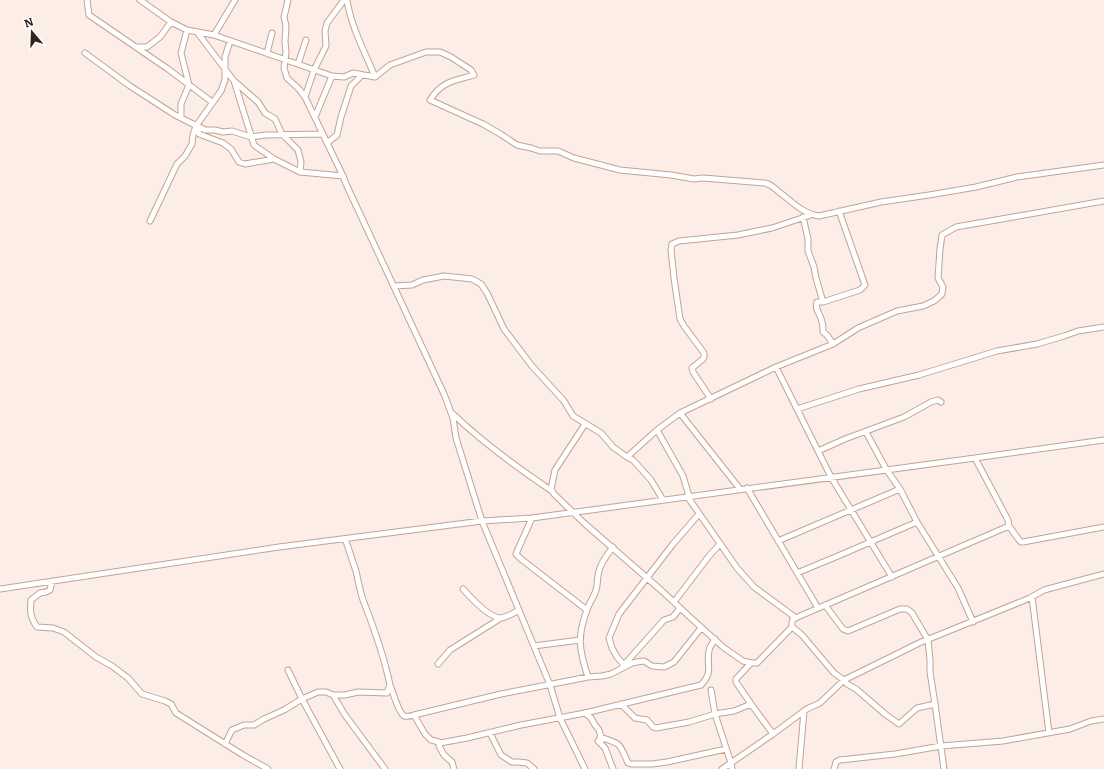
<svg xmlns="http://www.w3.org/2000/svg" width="1104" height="769" font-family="Literata,serif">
  <rect width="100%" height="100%" fill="#fceee6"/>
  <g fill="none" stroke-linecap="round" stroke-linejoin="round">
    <g stroke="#c3a392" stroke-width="7">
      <path id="street" d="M87,0L89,15L168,69L212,102
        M140,0L171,22L187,30L214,35L332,76L344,77L353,73L375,77L390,65L426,52H440L451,57L471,70L474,75C454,81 442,81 430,100L483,124L502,135L517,145L531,148L540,151H558L574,158L620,170L671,175L694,179L703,178L765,183C773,185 777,191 783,195C794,204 805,214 819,216L881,202L929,195L976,187L1017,177L1104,165
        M288,0L284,17L286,26L285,42L286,52L284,68L287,78L299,89L305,97L343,176L346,184L444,394L453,418L456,438L482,521L550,685L560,718L585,769
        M347,0C351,27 365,52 375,77
        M197,32L234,81L254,145L274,159
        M214,35L235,0
        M230,41L225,57V80L221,91L196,126L199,134L223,143L231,149L239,162L245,164L274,159L300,172L343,176
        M136,47H147L160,37L171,22
        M85,53L130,86L175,115L205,130H215L223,132L232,131L251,137L266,135L323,134
        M267,53L272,33
        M298,64L306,40
        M234,81L258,102L265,113L275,119L282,134L298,150L301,162L300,172
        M305,97L314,70L326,46L325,31L327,23L344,0
        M315,117L332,76
        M181,118V104L189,85L181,53L187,30
        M327,143L337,135L341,117L351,86L362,75
        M803,217L808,239V251L814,267L816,278L823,302
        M150,221L177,164L185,156L192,144L193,135L196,126
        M394,286L412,285L423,280L444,276L472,279L481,284L487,293L504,329L532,366L564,401L573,416L601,433L613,447L627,457L633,460L651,480L663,500
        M833,344L827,335L823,332C823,329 823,325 822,322C821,314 814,310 817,302H823L860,290L865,285L839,211
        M776,367L797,409
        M711,399L693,372L692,368L703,359L704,357V353L684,326L680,319L674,278L671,250L672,244L679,241L738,235L772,228L811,215
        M680,413L740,489
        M453,414C483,443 518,468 552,491
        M585,424L555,470L551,489L554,494L584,523L662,591L692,619L723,647L743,661L752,663H757L792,627V622L793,619L1009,526L1008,520L975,458
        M657,430L683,476L689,496
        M866,432L886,469L900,489L917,522L958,588L973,622
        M818,451L845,439L904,417L931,402L938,400L941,402
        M627,457L657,430L680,413L776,367L833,344L858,328L897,311L923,306L934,301L942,294L943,287L938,278L940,249L942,235L956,227L1104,201
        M747,488L818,608
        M687,496L737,568L754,587L796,618
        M532,518L519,547L516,554L521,559L587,610
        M1009,526L1019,540L1021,542H1023L1104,527
        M345,539C349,549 352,560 356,571C358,580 360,591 363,600C374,628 384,656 390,685
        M778,541L900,489
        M797,573L838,556L917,522
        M892,577L831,477L797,409L859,389L919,375L997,351L1037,344L1064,336L1078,331L1104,327
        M52,581L50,590L46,592L40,593L31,600C30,612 30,617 37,627L53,628L64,632L96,657L112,666L128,678L142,694L165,701L171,704L176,713L243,755L268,769
        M0,589L279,547L482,521L532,518L975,458L1104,440
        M463,589C471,598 489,618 501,618C507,617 514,613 519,610
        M1032,597L1049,733
        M674,602L709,556L720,544
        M825,605L843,629L848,631L900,609H907L912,613L928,640L930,660V672L935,704L944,769
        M792,627L802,635L834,673L844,680L847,684L856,689L885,714L899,724L917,708L935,704
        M534,646L580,640
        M751,663L736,679V682L751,704L773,734
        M438,664L450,650L501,618
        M624,665L617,657L612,648L609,638L619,614L673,544L699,514
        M623,666L664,620L673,617L680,608
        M288,670L302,699L340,769
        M588,677C579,650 577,636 587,610C589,603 594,597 596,590C598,584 597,577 599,571C601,562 607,555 613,547
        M711,690L715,714L731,763L732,769
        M333,695H345L358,692L387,693L390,685C393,692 398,712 404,716C408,717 411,716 414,715
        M621,704L635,718L647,720L653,727L656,728L689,722L715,714L734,711L751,704
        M585,713L591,718L595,725L599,730L602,740L598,741L605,748L613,769
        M490,733L501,755L512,762H518L527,763L534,769
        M600,737C622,744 619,743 628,763L631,764H652L667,762L726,749
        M225,744L232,730L244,725H254L264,719L284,710L302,699L318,692H326L333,695L345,715L385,769
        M439,744V742L431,740L425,734L414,715L501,694L588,677L602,676L611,674L632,663L637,662L644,661L652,666L664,667L674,662L701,628
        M454,769L452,762L444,755L439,746L440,743L467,738L521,725L585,713L701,685C714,671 706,666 709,651C709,647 713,643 715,639
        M722,769L773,734L804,711
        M799,769L804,711C808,707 816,706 821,702L844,680L899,653L919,643L1030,598L1044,590L1104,574
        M834,769L836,762L840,760L895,754L941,746L1003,741L1070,729L1091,721L1104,719"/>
    </g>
    <use href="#street" stroke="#fff" stroke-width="5"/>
  </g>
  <g transform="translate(32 32) rotate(341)" stroke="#fefefe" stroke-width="3" paint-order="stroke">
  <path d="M0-3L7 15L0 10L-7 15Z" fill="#32251e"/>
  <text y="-6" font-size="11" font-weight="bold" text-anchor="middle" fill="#32251e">N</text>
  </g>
</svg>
